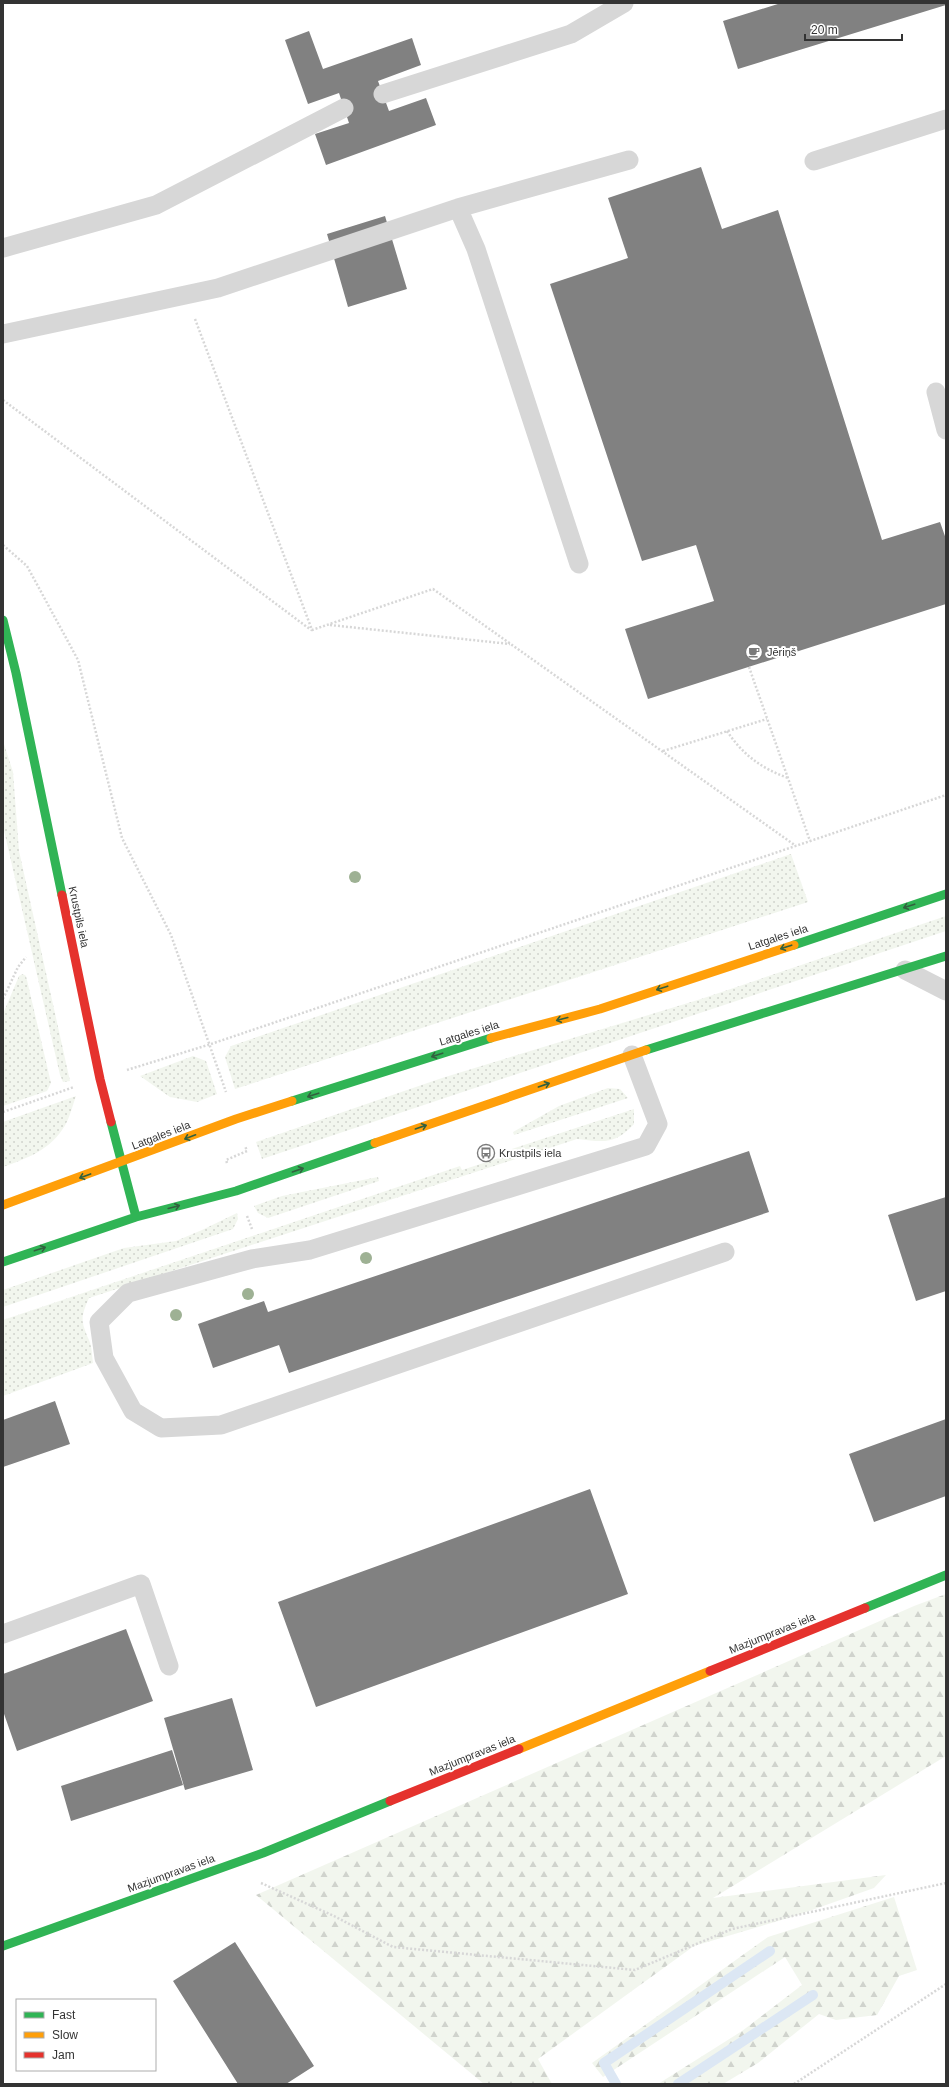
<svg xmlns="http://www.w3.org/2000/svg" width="949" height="2087" font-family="Helvetica,sans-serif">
  <defs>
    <pattern id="grass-dots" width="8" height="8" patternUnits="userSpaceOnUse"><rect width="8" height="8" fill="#f2f6ee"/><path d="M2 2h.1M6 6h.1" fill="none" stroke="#d0d3cd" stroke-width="1.8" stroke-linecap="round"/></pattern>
    <pattern id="forest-firs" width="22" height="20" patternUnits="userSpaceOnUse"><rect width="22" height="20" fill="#f2f6ee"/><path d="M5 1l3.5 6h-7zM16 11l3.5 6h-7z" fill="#d0d3cd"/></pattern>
  </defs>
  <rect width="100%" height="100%" fill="#fff"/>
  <path fill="url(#grass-dots)" d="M3,741L13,772L19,851L70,1081L63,1082L60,1075L3,826Z
    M791,854L808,902L235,1089L225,1057L231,1046Z
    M946,916V931L262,1159L256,1142L442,1078L701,999Z
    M23,974L26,976L51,1083L47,1091L3,1106V1014L19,976Z
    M193,1056L206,1061L217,1094L197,1102L170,1097L140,1076Z
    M608,1088L620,1089L628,1098L514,1135L513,1132L559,1106Z
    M76,1096C72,1107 69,1121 62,1130C48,1151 25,1159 3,1167V1122Z
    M634,1109V1124C614,1145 605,1142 577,1139L89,1298C80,1318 81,1321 89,1340C92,1347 92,1356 93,1363L3,1396V1320L460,1166L462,1170L505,1156L506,1151Z
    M378,1177L379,1181L268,1218L258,1213L254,1206L282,1196Z
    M237,1213L238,1219L233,1229L3,1307V1290L124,1248L176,1241L202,1230Z"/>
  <path fill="url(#forest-firs)" d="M946,1594V1756L713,1898L886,1875L874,1888L795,1916L694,1946L538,2059L552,2084H484L256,1895L914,1606Z
    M894,1897L917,1970L899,1976L877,2015L836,2020L819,2014L758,2063L723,2084H658L742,2031L802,1985L785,1957L603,2077L592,2063L768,1937Z"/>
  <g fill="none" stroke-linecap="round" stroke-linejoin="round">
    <path stroke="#dce7f4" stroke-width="10" d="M616,2084L604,2063L770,1951
      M678,2084L813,1995"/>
  </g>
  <path fill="#818181" d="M781,3H946V5L738,69L723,21Z
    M309,31L323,69L412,38L421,65L378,81L389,111L426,98L436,125L326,165L315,134L349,123L339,93L308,104L285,40Z
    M701,167L722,229L778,210L882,540L940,522L946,539V604L648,699L625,629L714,601L696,545L642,561L550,284L628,258L608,198Z
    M385,216L407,289L348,307L327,234Z
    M749,1151L769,1212L289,1373L279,1345L213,1368L198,1324L264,1301L268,1312Z
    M946,1197V1291L916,1301L888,1215Z
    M55,1401L70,1444L3,1467V1420Z
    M946,1419V1496L874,1522L849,1454Z
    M590,1489L628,1594L316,1707L278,1602Z
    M126,1629L153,1701L17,1751L3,1711V1674Z
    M232,1698L253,1770L185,1790L164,1718Z
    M172,1750L183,1785L71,1821L61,1786Z
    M235,1942L314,2066L286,2084H238L173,1981Z"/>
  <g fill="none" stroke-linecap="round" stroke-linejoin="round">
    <path stroke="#d7d7d7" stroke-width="2.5" stroke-dasharray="2 2" stroke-linecap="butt" d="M195,319L312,630L433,589L796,846
      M3,400L311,630
      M3,545L27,566L78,660L122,838L171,935L226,1092
      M330,625L510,644
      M749,667L810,841
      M727,731C743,755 761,768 788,778
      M663,751L767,719
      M3,999L18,967L26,957
      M127,1070L211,1044L946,795
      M3,1112L74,1087
      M227,1163L226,1160L247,1151L245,1146
      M247,1216L252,1229
      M261,1883L334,1916L393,1947L635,1970L732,1929L946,1883
      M794,2084L946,1984"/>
    <path stroke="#d7d7d7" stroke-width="19" d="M383,94L571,34L624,3
      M814,161L946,119
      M458,208L629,160
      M3,248L156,205L344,108
      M3,334L218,288L458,208L476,249L579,564
      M936,392L946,430
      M905,970L946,991
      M632,1055L658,1124L646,1146L310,1250L252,1259L128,1293L99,1322L104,1358L133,1411L161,1428L221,1425L725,1252
      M3,1634L141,1584L169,1666"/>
    <path stroke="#30b455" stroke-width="9" d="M3,620L16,673L62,895
      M794,945L946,894
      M646,1050L946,956
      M292,1101L491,1038
      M111,1122L136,1217
      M3,1262L136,1217L236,1191L375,1143
      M865,1608L946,1575
      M3,1946L263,1853L390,1801"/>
    <path stroke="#ff9f0a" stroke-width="9" d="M491,1038L600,1009L794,945
      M375,1143L646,1050
      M3,1205L236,1119L292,1101
      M519,1749L710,1671"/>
    <path stroke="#e5322d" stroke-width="9" d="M62,895L100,1079L111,1122
      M710,1671L865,1608
      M390,1801L519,1749"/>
  </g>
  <g fill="#9eb194">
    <circle cx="355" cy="877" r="6"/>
    <circle cx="366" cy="1258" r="6"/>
    <circle cx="248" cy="1294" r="6"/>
    <circle cx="176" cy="1315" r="6"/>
  </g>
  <defs><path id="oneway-shaft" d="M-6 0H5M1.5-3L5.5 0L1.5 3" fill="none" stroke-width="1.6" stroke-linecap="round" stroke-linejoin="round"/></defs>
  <g stroke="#32603f">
    <use href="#oneway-shaft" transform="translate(909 906) rotate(162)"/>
    <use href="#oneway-shaft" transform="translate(786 947) rotate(162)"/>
    <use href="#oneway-shaft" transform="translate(662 988) rotate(162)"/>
    <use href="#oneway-shaft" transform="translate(562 1019) rotate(165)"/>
    <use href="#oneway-shaft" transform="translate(437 1055) rotate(162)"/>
    <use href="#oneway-shaft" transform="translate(544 1085) rotate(-19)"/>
    <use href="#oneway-shaft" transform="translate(313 1095) rotate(162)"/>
    <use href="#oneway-shaft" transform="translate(421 1127) rotate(-19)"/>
    <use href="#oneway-shaft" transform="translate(190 1137) rotate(159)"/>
    <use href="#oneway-shaft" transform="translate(298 1170) rotate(-19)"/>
    <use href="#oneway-shaft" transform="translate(85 1176) rotate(160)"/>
    <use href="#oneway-shaft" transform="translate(174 1207) rotate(-15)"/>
    <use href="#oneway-shaft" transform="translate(40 1249) rotate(-18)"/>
  </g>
  <defs>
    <g id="cafe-ring" transform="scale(0.9)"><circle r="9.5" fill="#fff" stroke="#7a7a7a" stroke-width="1.5"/><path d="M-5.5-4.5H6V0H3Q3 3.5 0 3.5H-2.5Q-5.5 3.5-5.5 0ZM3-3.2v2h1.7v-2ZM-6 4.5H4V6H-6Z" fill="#7a7a7a"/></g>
    <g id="bus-ring" transform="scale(0.9)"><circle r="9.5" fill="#fff" stroke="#7a7a7a" stroke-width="1.5"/><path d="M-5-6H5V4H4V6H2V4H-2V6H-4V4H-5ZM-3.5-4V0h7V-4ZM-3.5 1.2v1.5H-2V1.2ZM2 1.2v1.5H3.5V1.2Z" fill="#7a7a7a"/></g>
  </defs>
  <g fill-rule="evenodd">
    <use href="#cafe-ring" x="754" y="652"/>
    <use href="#bus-ring" x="486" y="1153"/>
  </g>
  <g text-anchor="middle" stroke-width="4" stroke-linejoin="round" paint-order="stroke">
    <g font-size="11" fill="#333" stroke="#fff" text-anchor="start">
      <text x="767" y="656">Jēriņš</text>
      <text x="499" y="1157">Krustpils iela</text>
    </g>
    <g font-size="11" fill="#333" stroke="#fff">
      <text transform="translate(79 917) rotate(78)" y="4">Krustpils iela</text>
      <text transform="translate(778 937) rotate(-18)" y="4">Latgales iela</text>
      <text transform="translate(469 1033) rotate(-17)" y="4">Latgales iela</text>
      <text transform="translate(161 1135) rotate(-21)" y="4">Latgales iela</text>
      <text transform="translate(772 1633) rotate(-22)" y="4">Mazjumpravas iela</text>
      <text transform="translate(472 1755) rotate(-22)" y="4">Mazjumpravas iela</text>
      <text transform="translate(171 1873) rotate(-20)" y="4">Mazjumpravas iela</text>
    </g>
  </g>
  <rect width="949" height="2087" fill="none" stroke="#333333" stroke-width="8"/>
  <rect x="16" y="1999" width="140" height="72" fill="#ffffff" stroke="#adadad"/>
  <rect x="24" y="2012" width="20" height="6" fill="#30b455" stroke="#adadad"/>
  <text x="52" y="2019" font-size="12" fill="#333333">Fast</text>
  <rect x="24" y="2032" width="20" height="6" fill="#ff9f0a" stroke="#adadad"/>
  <text x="52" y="2039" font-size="12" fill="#333333">Slow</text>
  <rect x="24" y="2052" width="20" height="6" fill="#e5322d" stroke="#adadad"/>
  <text x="52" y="2059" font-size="12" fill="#333333">Jam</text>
  <path d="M805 34v6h97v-6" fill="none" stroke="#333333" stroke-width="2"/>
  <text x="811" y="34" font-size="12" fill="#333333" stroke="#ffffff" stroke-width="3" paint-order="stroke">20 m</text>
</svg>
